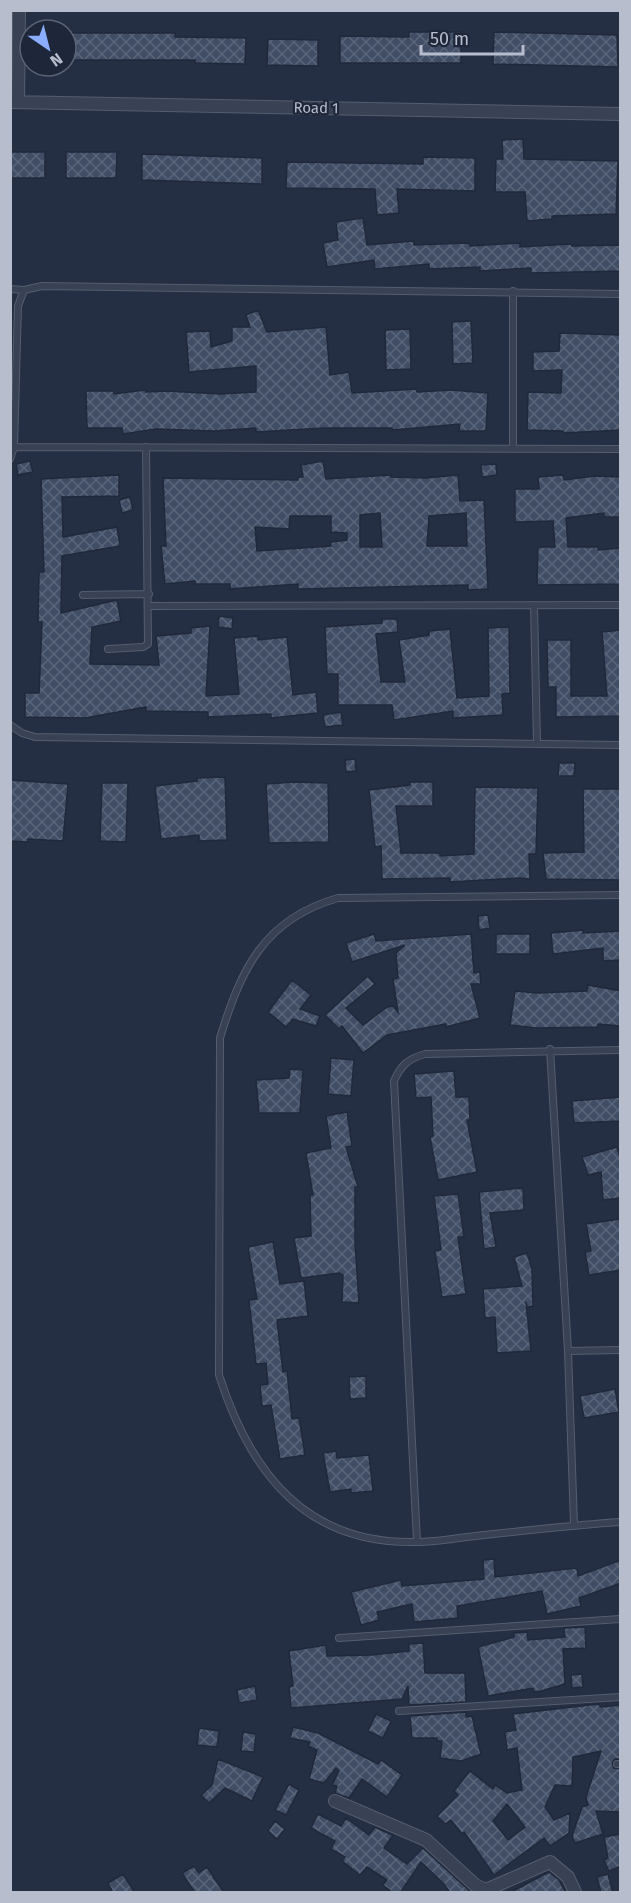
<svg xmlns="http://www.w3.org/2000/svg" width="631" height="1903" font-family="'Fira Sans',sans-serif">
  <defs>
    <pattern id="building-cross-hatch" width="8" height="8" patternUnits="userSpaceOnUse" patternTransform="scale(1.5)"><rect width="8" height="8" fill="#404d64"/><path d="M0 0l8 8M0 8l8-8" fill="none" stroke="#596579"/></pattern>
  </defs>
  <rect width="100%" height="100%" fill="#242f44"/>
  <path fill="url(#building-cross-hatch)" stroke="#20293b" stroke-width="1.5" fill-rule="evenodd" d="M409,32H461V63H340V36L409,37Z
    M494,32L617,35L618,67L493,64Z
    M66,33H175V37L246,38L245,64L195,63V60H66Z
    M268,39L318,40V66L267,65Z
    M523,139L524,159L618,161L616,214L552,216V219L527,221L525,192H495L496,159H503L502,140Z
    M10,152H45V178H10Z
    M66,152H117L116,178H66Z
    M142,154L262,158V184L142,180Z
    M423,157L475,158V191L397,189L399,213L377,215L375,189L286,188L287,162L423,164Z
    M363,218L367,245L414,241V245L469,243L470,246L520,243V247L571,244L572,246L621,245V271L531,273V268L480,271V267L429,269V264L375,269L374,260L327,267L323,243L338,240L336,222Z
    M258,310L267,332L326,327L330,375L349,372L352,393L416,389L417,392L452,390L488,393L486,431H459L460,424L393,430L392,428H324L256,432V428L214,431L156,429L123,434L122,428H87L86,391H114V394L145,390L146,392L167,391L220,394L256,392V366L189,372L186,332L210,331L211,347L232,341V327H250L246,315Z
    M471,321L473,363L453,364L452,322Z
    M410,329L411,369L386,370L385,330Z
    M560,333L621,335V430L564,433L563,431L527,430L528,392L561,393L562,370L533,371V352L559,351Z
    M30,461L33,472L18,475L16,464Z
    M323,461L326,479L391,475V477L426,478L458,475L460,501L484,500L488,589L468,590V585L298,589V584L230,589V584H195V581L165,584L161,546H166L163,478L298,480V477H303L301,465ZM380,513L382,547H360V515ZM466,513L467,546H427L429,516ZM290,516H331V532L347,533V540L331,542V546L257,551L255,527L289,529Z
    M496,464L497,475L482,477L481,465Z
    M119,475V496L62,497L63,537L117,527L120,546L62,556L61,613L117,600L121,621L92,627L90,664L159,665L156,636L191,633V628L210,626L206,696L239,694L234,638L258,636V640L287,637L293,695L316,692L318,713L271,718V714L208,717V712L146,711V707L85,718L25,717V693H39L42,622H38L39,572H44L41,479Z
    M563,475L564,480L595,476L621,477V517H604V513L566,518L568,547H598V550L621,548V584L537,585L538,547H555L553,521L515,522V489H539L538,477Z
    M130,497L133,510L122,513L119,500Z
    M219,616L233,618L232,629L218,627Z
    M382,619H397L398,632L376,634L381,682H405L399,640L429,635V631L450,629L457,698L489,696L488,628L509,627L510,693L502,694L503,715L453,718V711L394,720L392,705H338V674H327L325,627L382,623Z
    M621,630V716L556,717V687H548L547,640H571V696H607L602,632Z
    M341,712L343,725L325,727L323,715Z
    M355,759L356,771L346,772L345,760Z
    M559,763H575L574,776H558Z
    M225,777L227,840L199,841V835L161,839L155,786L197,781V778Z
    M10,780L68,784L63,841L28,839V842L10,841Z
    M294,782L328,783L329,842L269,843L266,784Z
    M410,782H433V806H396L401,853H440V856L474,854L475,787L538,788L536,854H529L530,879L519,878L450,882V878L382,879L381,846L375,847L369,790L410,785Z
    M102,783H128L126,842L100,841Z
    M583,789H621V880L546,879L543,853L584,852Z
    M488,915L490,928L479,930L478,916Z
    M583,930V933L621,931V960L603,961V948L553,954L551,933Z
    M374,934L376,941L471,934L474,973L480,972L481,984H471L480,1018L446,1027V1024L387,1035L363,1053L342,1026L339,1029L325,1015L368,976L375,984L346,1008L363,1025L387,1007L393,1006L398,1012L393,979L398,978L396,953L405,945L352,962L346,943Z
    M496,934H530V954H496Z
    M292,980L311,995L300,1009L320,1016L316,1026L293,1019L286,1027L268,1012Z
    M588,985L621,991V1026L598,1024V1027L536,1028L510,1025L515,991L537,993L587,991Z
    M331,1058L354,1060L351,1096L328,1094Z
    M290,1069L303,1070L300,1113H259L256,1080L289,1078Z
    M454,1071L456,1097H469L470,1120H467L477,1172L438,1180L430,1137L433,1136L431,1097L416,1098L414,1074Z
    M621,1097V1121L574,1123L572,1101Z
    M347,1112L352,1146L346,1147L358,1187H355V1243L359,1303L342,1302L343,1275L339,1273L301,1278L294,1238L311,1236L310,1195H313L306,1153L331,1148L326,1116Z
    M617,1147L621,1160V1198L603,1200L601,1172L588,1175L582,1157Z
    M523,1188L524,1210L490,1213L496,1247L484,1249L479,1192Z
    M458,1194L464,1237H458L466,1294L442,1297L435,1251L441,1250L434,1196Z
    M620,1219L621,1270L589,1275L585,1252L591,1251L586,1224Z
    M273,1242L280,1284L304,1281L308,1316L277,1320L283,1372L287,1371L292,1419L299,1418L305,1455L280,1459L271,1405L262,1406L260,1385L268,1384L266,1363L256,1364L249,1300L257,1299L248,1247Z
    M527,1253L532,1269L533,1306L527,1307L526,1302L531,1351L497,1353L495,1317L485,1318L483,1289L522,1286L514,1257Z
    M366,1376V1398L350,1399L349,1377Z
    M615,1389L619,1412L584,1418L580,1396Z
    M336,1451L337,1458L369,1455L373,1491L351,1493V1489L330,1492L323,1453Z
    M494,1559L495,1577L577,1568L578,1576L621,1560V1583L579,1598L581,1606L547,1614L542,1591L457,1606L458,1618L414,1622L412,1604L377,1612L379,1620L361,1625L351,1592L401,1580L402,1586L484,1579L483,1560Z
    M585,1627L586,1648L563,1649L565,1684L541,1691L534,1692L533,1688L488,1696L478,1647L514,1637V1633L527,1632L528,1640L565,1637L564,1628Z
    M423,1643L425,1673H465L466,1702L409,1705L408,1686L402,1699L291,1708L289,1687L293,1686L289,1651L326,1645L327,1656L371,1655L409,1651V1644Z
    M582,1674L583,1687L572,1688L571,1675Z
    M255,1686L257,1700L239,1703L237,1690Z
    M598,1704L601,1707L621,1705V1759H615L612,1763L614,1768L621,1769V1812L596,1811L603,1834L575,1843L572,1836L582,1807L588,1805L586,1797L601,1751L573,1757L572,1786L555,1785L545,1807L554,1820L570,1813L569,1833L550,1846L544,1838L494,1875L464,1832L462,1834L451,1820L445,1824L437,1816L458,1795L454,1791L470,1771L493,1789L495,1785L507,1793L522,1790L517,1748L507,1750L505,1732L516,1730L513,1714ZM507,1804L525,1827L508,1840L493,1821Z
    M466,1712V1717L472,1716L481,1754L461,1761L440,1758L442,1741H437V1738H412L410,1716Z
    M376,1714L391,1721L383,1738L368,1731Z
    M293,1727L318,1733L378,1764L381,1760L402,1775L387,1797L362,1779L349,1798L335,1793L337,1786L332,1785L339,1771L336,1768L324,1783L309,1779L317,1750L308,1746L310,1742L290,1738Z
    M199,1728L219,1731L217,1747L197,1745Z
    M243,1732L256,1734L254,1752L241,1751Z
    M218,1759L263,1777L252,1801L225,1788L209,1803L201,1795L212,1785Z
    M289,1784L299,1790L286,1815L275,1810Z
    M318,1814L341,1826L346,1818L369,1835L375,1827L390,1834L393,1835L384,1848L407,1864L423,1848L472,1893H446L449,1891L444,1884L421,1862L400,1893H393L383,1885L387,1880L367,1867L360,1875L342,1861L345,1857L331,1849L335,1841L311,1828Z
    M275,1821L285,1829L277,1839L268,1831Z
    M621,1834V1866L609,1871L604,1860L608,1858L604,1837Z
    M194,1866L199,1873L207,1867L224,1893H195L182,1873Z
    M549,1872L559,1880L566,1893H509Z
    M123,1874L135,1893H113L108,1883Z
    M608,1874L613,1893H601L597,1877Z"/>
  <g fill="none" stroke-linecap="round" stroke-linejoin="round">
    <g stroke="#555d6e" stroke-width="8">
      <path id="lane" d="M10,289L24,290
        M513,291V449
        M14,447L620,449
        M10,459L14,447L18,306L24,290L42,286L620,294
        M83,595L149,594
        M534,605L537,743
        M149,606L620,605
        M108,649L143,647L148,644L146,447
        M10,725L22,733L35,737L620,745
        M620,895L338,898C264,919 241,969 220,1038L219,1375C250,1472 305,1545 417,1542C439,1542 462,1537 484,1535C530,1530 575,1525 620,1522
        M550,1049L568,1351L574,1525
        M568,1351L620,1350
        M417,1542L394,1081C401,1065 408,1059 425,1054L620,1050
        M339,1638L620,1619
        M399,1711L620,1697
        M617,1764H620"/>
    </g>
    <g stroke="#555d6e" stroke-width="14">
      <path id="street" d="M10,102L620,114
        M18,102L19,10
        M335,1801L426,1840L475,1885L486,1890L550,1862L568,1877L575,1892"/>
    </g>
    <use href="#lane" stroke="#394254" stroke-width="6"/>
    <use href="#street" stroke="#394254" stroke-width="12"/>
  </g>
  <g text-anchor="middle" stroke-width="4.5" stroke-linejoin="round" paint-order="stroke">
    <g font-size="15" fill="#b7bdcd" stroke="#1e2739">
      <text transform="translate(316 108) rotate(1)" y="5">Road 1</text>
    </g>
  </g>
  <rect width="631" height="1903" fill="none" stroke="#b7bdcd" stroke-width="24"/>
  <g transform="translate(48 48) rotate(145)"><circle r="28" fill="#1e2739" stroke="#5b6374" stroke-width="1.5"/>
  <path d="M0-4.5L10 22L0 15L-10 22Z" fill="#8aadff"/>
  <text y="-9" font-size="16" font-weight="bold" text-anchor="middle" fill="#b7bdcd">N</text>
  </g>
  <path d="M421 45v9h102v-9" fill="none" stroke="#b7bdcd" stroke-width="3"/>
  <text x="430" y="45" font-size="18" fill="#b7bdcd" stroke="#1e2739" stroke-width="4.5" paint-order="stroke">50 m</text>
</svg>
